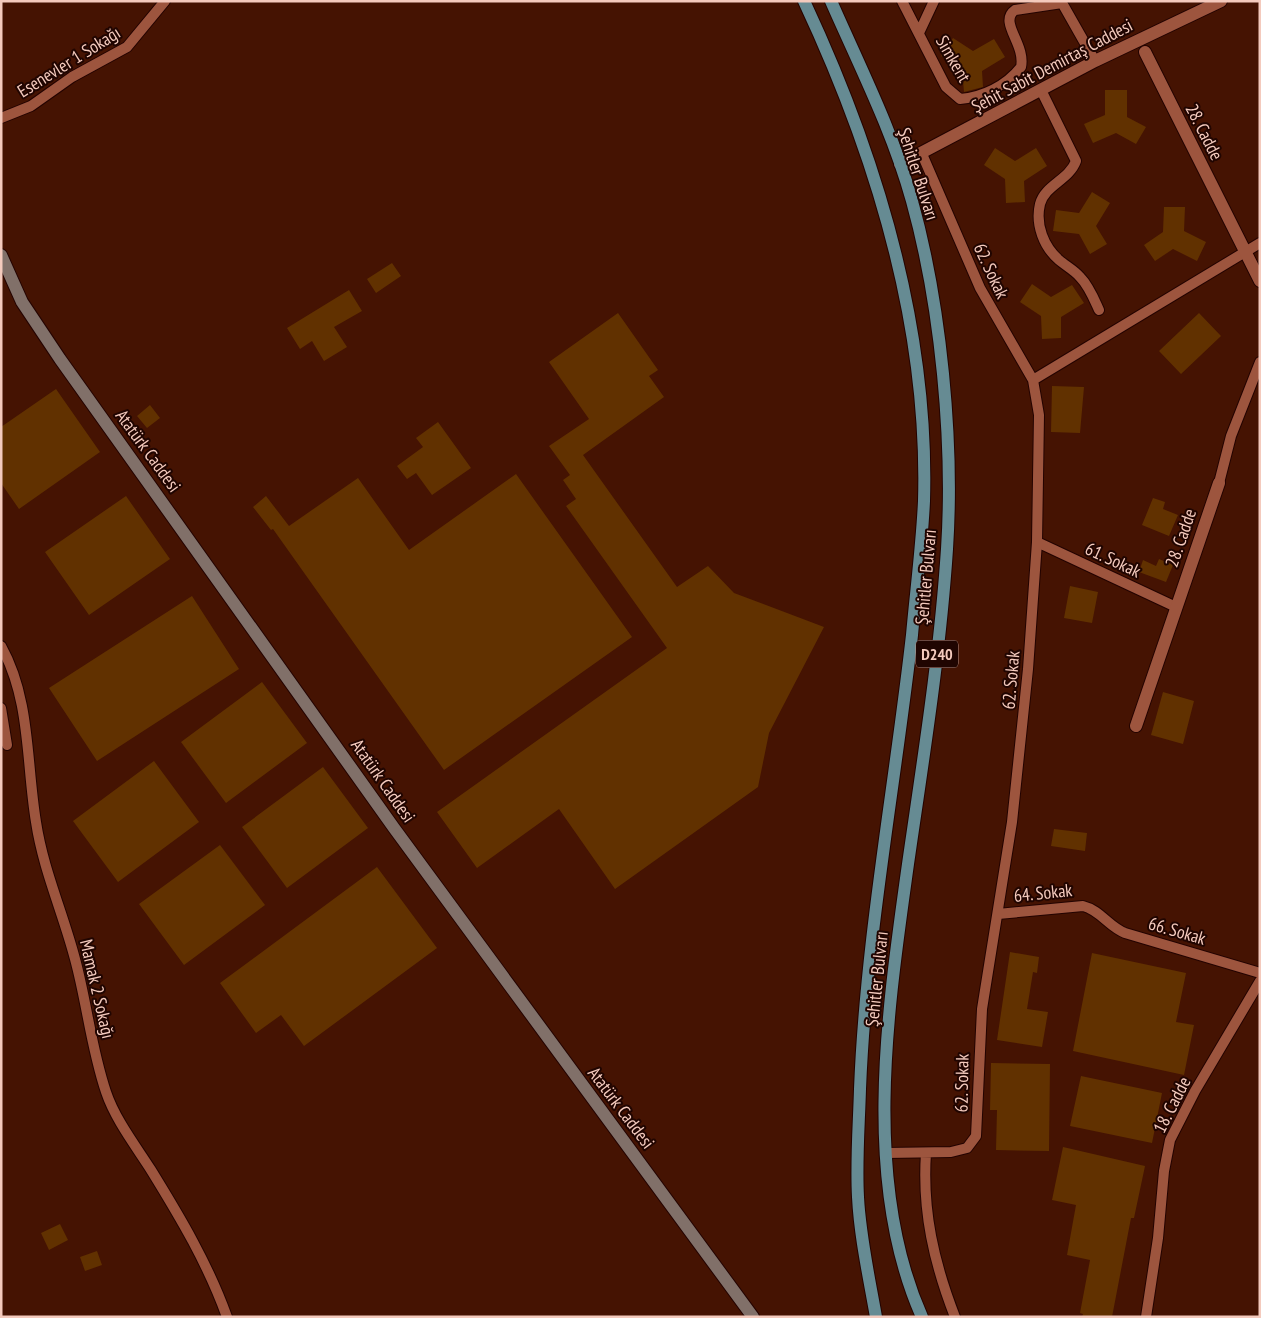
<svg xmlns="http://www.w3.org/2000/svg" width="1261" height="1318" font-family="'PT Sans Narrow',sans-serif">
  <rect width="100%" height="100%" fill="#451302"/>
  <path fill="#613100" d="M953,38L973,51L994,39L1005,57L982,71L983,87L964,92L962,70L941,56Z
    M1105,90H1127V117L1146,127L1136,144L1116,133L1093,143L1084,124L1105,115Z
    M995,148L1015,161L1036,148L1047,166L1024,181L1025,202L1006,203L1005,179L984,165Z
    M1092,192L1110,203L1096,226L1107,244L1090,254L1079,234L1053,231L1056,210L1079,213Z
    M1164,207H1185L1184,231L1206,242L1197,261L1173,249L1155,261L1144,245L1163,232Z
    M392,263L401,276L376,293L367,279Z
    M1032,284L1051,297L1072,285L1084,303L1061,317V338L1042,339L1041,316L1020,302Z
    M349,290L362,311L334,327L347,347L324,361L312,341L300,349L287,328Z
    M618,313L658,370L649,376L664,397L583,455L677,587L708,566L734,593L824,627L769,733L758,787L615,889L559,809L477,868L437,812L667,648L566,506L576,499L563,480L570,475L549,446L589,419L549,362Z
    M1199,313L1221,336L1181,374L1159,351Z
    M1052,386L1084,387L1080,433L1051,432Z
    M56,389L100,452L19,509L1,483V427Z
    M150,405L160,418L147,428L137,416Z
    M438,422L471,468L432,495L416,473L407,479L397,466L423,447L416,438Z
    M516,474L632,637L444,770L273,529L271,530L253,507L266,496L289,526L358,478L409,550Z
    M126,496L170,559L89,615L45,552Z
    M1153,498L1165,502L1163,509L1178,515L1169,536L1142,525Z
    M1159,559L1173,565L1166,582L1139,572L1143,560L1156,566Z
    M1070,586L1098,592L1092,623L1064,618Z
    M192,596L239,669L97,761L49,688Z
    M262,682L307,743L226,803L181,742Z
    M1163,692L1194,701L1183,744L1151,735Z
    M154,761L199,822L118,882L73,821Z
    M323,767L368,828L287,888L242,827Z
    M1054,829L1087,833L1085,851L1051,846Z
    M220,845L265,905L184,965L139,904Z
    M377,867L437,948L304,1046L281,1015L256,1033L220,983Z
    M1010,952L1039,957L1037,973L1033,972L1027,1009L1048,1012L1042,1047L997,1040Z
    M1092,953L1186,973L1176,1022L1194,1025L1184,1075L1073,1051Z
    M991,1063L1050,1064L1049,1151L996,1150L997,1110H990Z
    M1081,1076L1162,1093L1152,1143L1070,1126Z
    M1063,1147L1145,1166L1134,1218H1131L1112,1317H1082L1083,1314L1080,1313L1090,1260L1067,1255L1076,1205L1052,1200Z
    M60,1224L68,1240L49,1250L41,1233Z
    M97,1251L102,1265L85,1271L80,1257Z"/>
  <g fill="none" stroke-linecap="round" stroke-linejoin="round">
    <g stroke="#230300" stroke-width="12">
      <path id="minor" d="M902,1L946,87L960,99C983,97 1006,86 1021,67C1026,44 998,22 1015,10L1062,3
        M1061,1L1095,61
        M919,33L934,1
        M1041,90L1076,161C1069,180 1045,185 1040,204C1035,225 1044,247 1059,260C1066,266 1074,270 1080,277C1089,286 1094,299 1099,310
        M1,118L31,106L72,77L127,47L165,1
        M1033,380L1260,243
        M1219,483L1231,436L1260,362
        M1037,542L1176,607
        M1,646C31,700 26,762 36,822C43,869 63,913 75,959C87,1003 91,1048 106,1092C115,1119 135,1145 151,1170C180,1217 208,1264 227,1317
        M1,708L7,745
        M998,914L1083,906C1100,910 1109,927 1125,933L1260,973
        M886,1153L951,1152L967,1148L976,1136L982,1009L1012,822L1028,669L1037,542L1039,415L1033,380L980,288L922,154
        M926,1153C922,1211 934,1263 955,1317
        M1146,1317L1158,1238L1164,1171L1170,1140L1195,1091L1260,981"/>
    </g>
    <g stroke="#230300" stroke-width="14">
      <path id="tertiary" d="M1145,52L1260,281
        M900,164L1095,61L1221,1
        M1136,726L1219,483"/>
    </g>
    <g stroke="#230300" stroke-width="14">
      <path id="secondary" d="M1,255L22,302L60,359L394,828L753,1317"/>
    </g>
    <g stroke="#230300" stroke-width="14">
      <path id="primary" d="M804,1C877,157 929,327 924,501C922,545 916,590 912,635C895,786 866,937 860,1089C859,1125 856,1161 858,1197C860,1237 869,1277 876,1317
        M831,1C860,67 893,132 912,201C941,305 954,442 947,549C940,655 923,760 908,864C888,1008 861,1180 922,1317"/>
    </g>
    <use href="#minor" stroke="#9d553e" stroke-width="10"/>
    <use href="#tertiary" stroke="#9d553e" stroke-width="12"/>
    <use href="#secondary" stroke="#817069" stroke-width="12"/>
    <use href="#primary" stroke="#668b93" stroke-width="12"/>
  </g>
  <g text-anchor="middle" stroke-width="4" stroke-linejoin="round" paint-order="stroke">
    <rect fill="#200501" stroke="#b48f85" stroke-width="1" x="916" y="640.5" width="42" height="27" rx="4"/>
    <g font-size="16" font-weight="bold" fill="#f4cabd">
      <text x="937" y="660">D240</text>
    </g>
    <g font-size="18" fill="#f4cabd" stroke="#200501">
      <text transform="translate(953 59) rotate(60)" y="6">Simkent</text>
      <text transform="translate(69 62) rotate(-32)" y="6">Esenevler 1 Sokağı</text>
      <text transform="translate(1052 66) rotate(-28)" y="6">Şehit Sabit Demirtaş Caddesi</text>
      <text transform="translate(1204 132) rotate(63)" y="6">28. Cadde</text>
      <text transform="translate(918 174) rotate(72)" y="6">Şehitler Bulvarı</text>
      <text transform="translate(991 271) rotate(65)" y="6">62. Sokak</text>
      <text transform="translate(148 451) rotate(54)" y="6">Atatürk Caddesi</text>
      <text transform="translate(1181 538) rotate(-71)" y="6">28. Cadde</text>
      <text transform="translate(1113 560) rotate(25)" y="6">61. Sokak</text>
      <text transform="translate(926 577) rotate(-85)" y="6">Şehitler Bulvarı</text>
      <text transform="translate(1011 680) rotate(-85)" y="6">62. Sokak</text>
      <text transform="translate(383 781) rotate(55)" y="6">Atatürk Caddesi</text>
      <text transform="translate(1043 893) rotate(-6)" y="6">64. Sokak</text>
      <text transform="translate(1177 931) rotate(16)" y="6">66. Sokak</text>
      <text transform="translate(877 979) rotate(-84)" y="6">Şehitler Bulvarı</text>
      <text transform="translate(97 989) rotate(77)" y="6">Mamak 2 Sokağı</text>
      <text transform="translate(962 1083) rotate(-89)" y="6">62. Sokak</text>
      <text transform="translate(1172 1105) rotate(-63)" y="6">18. Cadde</text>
      <text transform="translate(621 1108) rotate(53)" y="6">Atatürk Caddesi</text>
    </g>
  </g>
  <rect width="1261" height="1318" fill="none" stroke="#f4cabd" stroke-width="5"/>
</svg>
